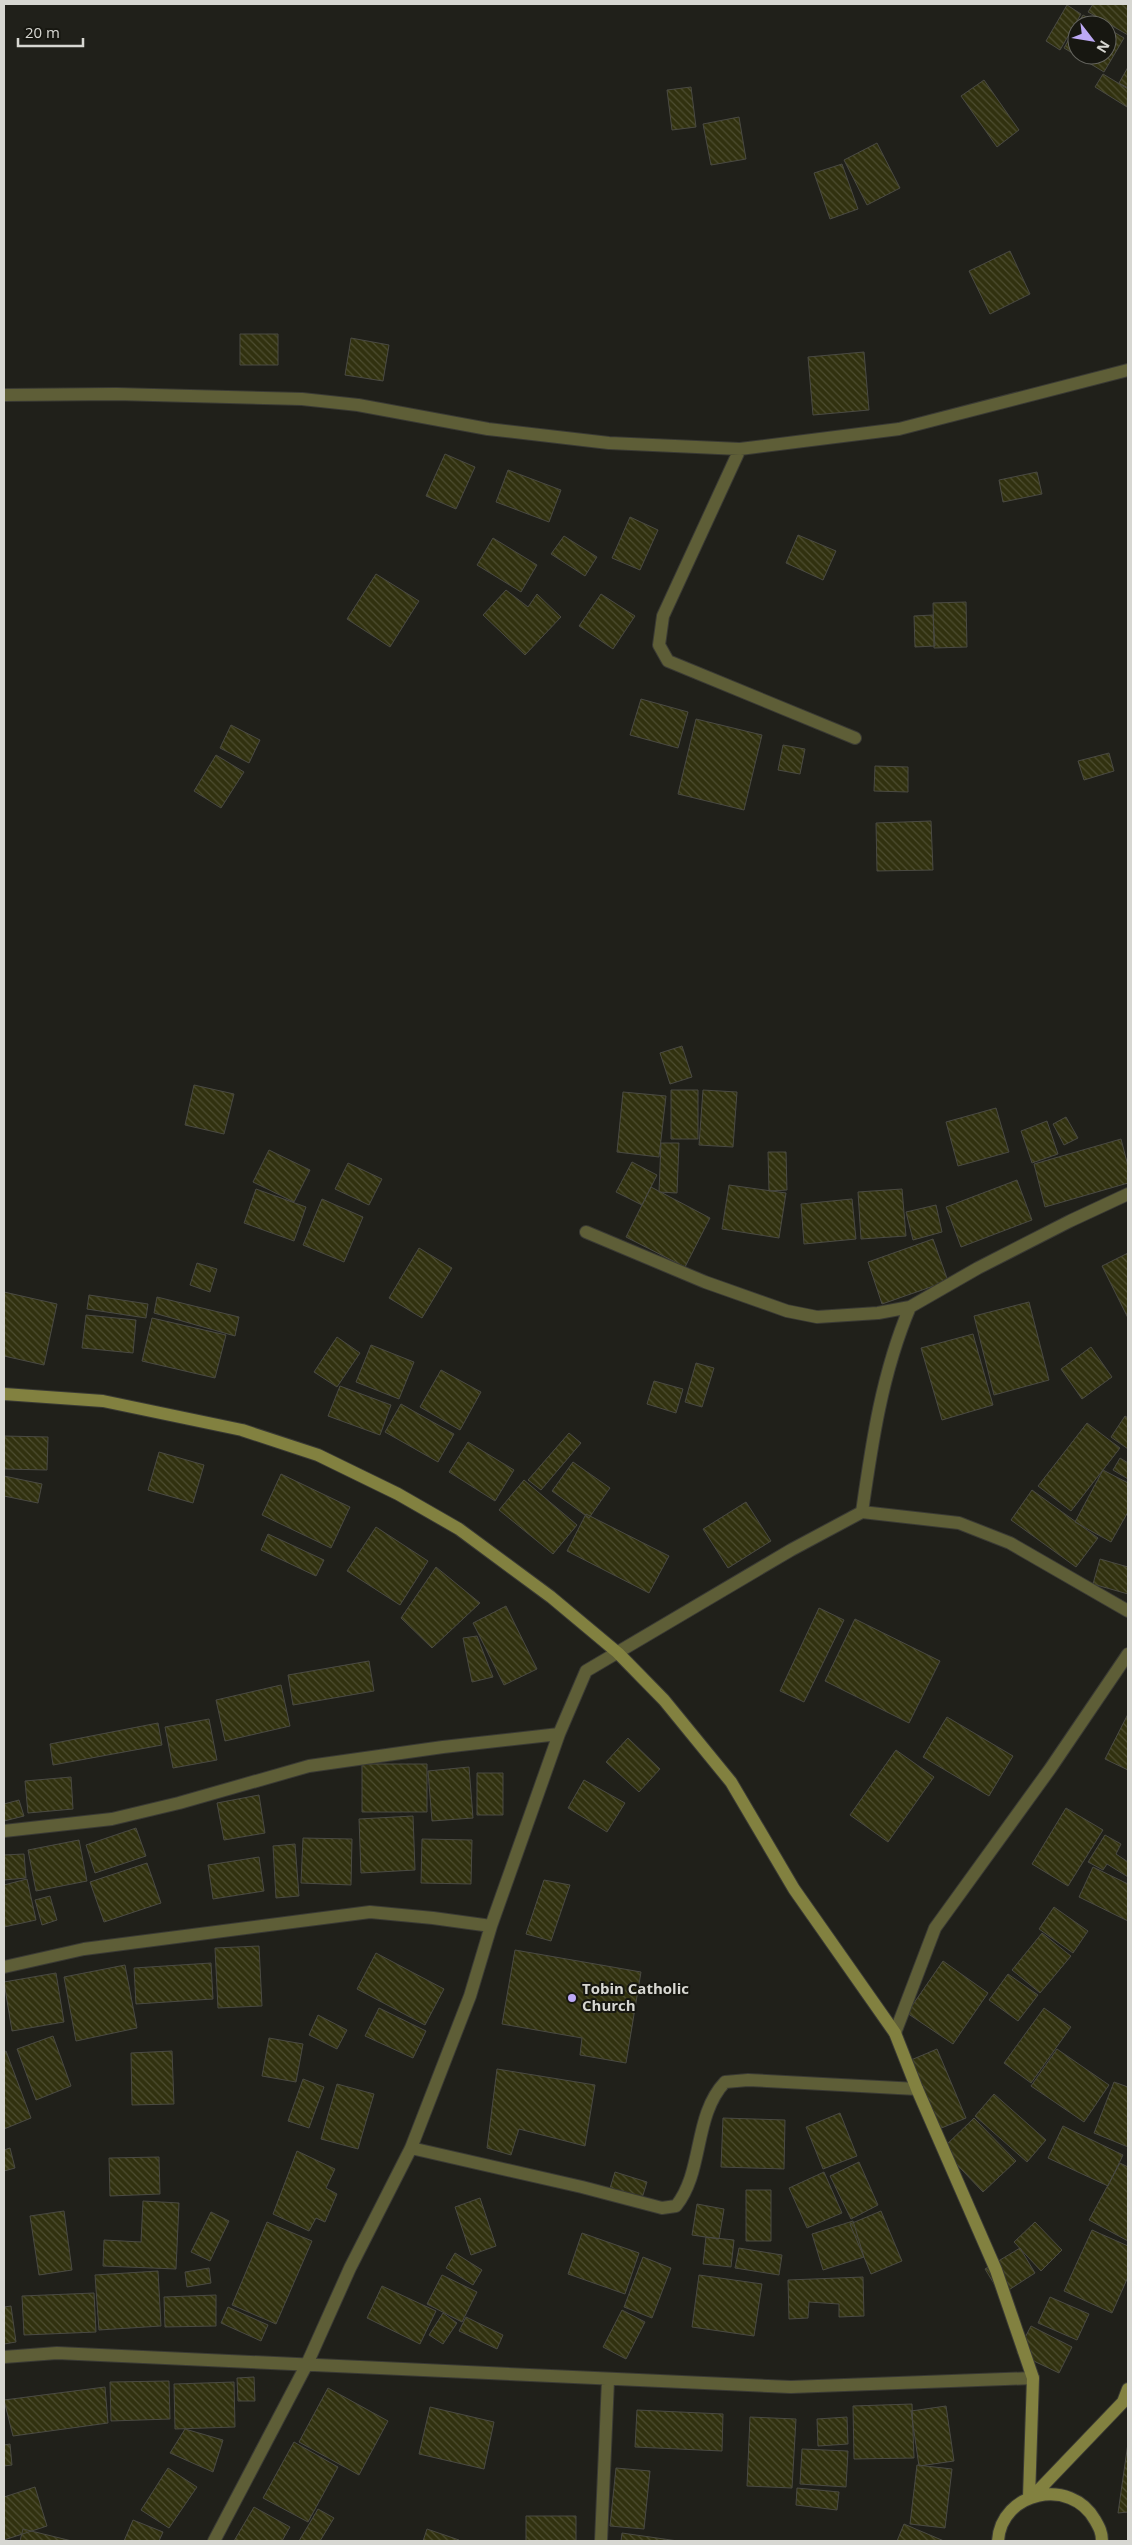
<svg xmlns="http://www.w3.org/2000/svg" width="1132" height="2545" font-family="'Open Sans',sans-serif">
  <defs>
    <pattern id="building-back-hatch" width="6" height="6" patternUnits="userSpaceOnUse" patternTransform="scale(1.25)"><rect width="6" height="6" fill="#31310f"/><path d="M-1 5l2 2M0 0l6 6M5-1l2 2" fill="none" stroke="#4e4e31"/></pattern>
  </defs>
  <rect width="100%" height="100%" fill="#20201a"/>
  <path fill="url(#building-back-hatch)" stroke="#4a4a43" d="M1093,4H1128V35L1088,12Z
    M1067,5L1081,14L1060,50L1046,41Z
    M1083,15L1101,25H1077Z
    M1077,25V55H1107V28L1124,38L1104,72L1064,48Z
    M1128,67V88L1119,83Z
    M1103,74L1128,89L1127,107L1095,87Z
    M984,80L1019,130L997,147L961,96Z
    M691,87L696,127L672,130L667,90Z
    M739,117L746,159L711,165L703,124Z
    M877,143L900,188L867,205L844,160Z
    M842,164L858,209L830,219L814,173Z
    M1010,251L1030,294L990,314L969,271Z
    M240,334H278V365H240Z
    M351,338L389,345L383,381L345,375Z
    M864,352L869,410L813,415L808,357Z
    M445,454L475,467L456,509L426,496Z
    M508,470L561,490L549,522L496,502Z
    M1037,472L1042,494L1003,502L999,480Z
    M630,517L658,530L640,570L612,558Z
    M798,535L836,551L823,580L786,563Z
    M564,536L597,557L585,576L551,554Z
    M493,538L537,565L521,592L477,565Z
    M376,574L419,601L390,647L347,619Z
    M506,590L528,607L537,594L561,617L525,655L483,615Z
    M601,594L635,616L613,649L579,626Z
    M966,602L967,647L934,648L933,603Z
    M933,615L935,646L915,647L914,616Z
    M641,699L688,712L678,748L630,735Z
    M696,719L762,735L744,810L678,794Z
    M231,725L260,740L249,763L220,748Z
    M783,745L805,749L800,774L778,770Z
    M1109,753L1114,771L1084,780L1078,761Z
    M216,755L244,772L221,808L194,791Z
    M875,766L908,767V792L874,791Z
    M931,821L933,870L877,871L876,823Z
    M682,1046L692,1077L670,1084L660,1053Z
    M194,1085L234,1094L224,1134L185,1125Z
    M671,1090H698V1139H671Z
    M703,1090L737,1092L733,1147L699,1145Z
    M623,1092L666,1096L659,1157L617,1152Z
    M996,1108L1009,1152L958,1166L946,1122Z
    M1066,1117L1078,1138L1064,1145L1053,1124Z
    M1047,1121L1058,1154L1032,1163L1021,1131Z
    M1121,1139L1128,1166V1183L1045,1207L1034,1164Z
    M661,1143H679L677,1193L659,1192Z
    M269,1150L310,1170L294,1202L253,1182Z
    M768,1152H786L787,1190L769,1191Z
    M632,1162L657,1175L642,1205L616,1192Z
    M348,1163L382,1179L369,1205L335,1189Z
    M1017,1180L1032,1220L961,1247L946,1207Z
    M729,1185L786,1193L779,1238L722,1229Z
    M651,1187L710,1218L685,1267L626,1237Z
    M256,1189L306,1207L294,1241L244,1223Z
    M902,1189L906,1236L861,1239L858,1192Z
    M322,1199L363,1217L344,1262L303,1245Z
    M852,1199L856,1239L804,1244L801,1204Z
    M936,1205L942,1232L913,1240L906,1212Z
    M933,1239L948,1281L882,1304L868,1262Z
    M419,1248L452,1268L422,1318L389,1298Z
    M1128,1253V1318L1102,1266Z
    M197,1263L217,1269L210,1292L190,1285Z
    M4,1292L57,1304L44,1365L4,1356Z
    M89,1295L148,1304L146,1318L87,1309Z
    M157,1297L239,1317L235,1336L154,1313Z
    M1029,1302L1049,1380L994,1395L974,1316Z
    M86,1315L136,1320L133,1353L82,1348Z
    M152,1318L226,1335L215,1378L142,1361Z
    M973,1334L993,1405L942,1420L921,1348Z
    M337,1337L360,1353L337,1387L314,1372Z
    M371,1345L414,1362L399,1399L356,1382Z
    M1091,1347L1112,1377L1082,1399L1061,1369Z
    M696,1363L714,1368L702,1407L685,1402Z
    M441,1370L481,1392L460,1430L420,1407Z
    M654,1381L683,1389L676,1413L647,1404Z
    M340,1386L391,1405L380,1435L328,1416Z
    M401,1404L454,1434L438,1462L385,1432Z
    M1125,1416L1128,1418V1449L1111,1437Z
    M1087,1423L1120,1448L1071,1511L1038,1486Z
    M569,1433L581,1443L541,1490L528,1480Z
    M4,1436L48,1437L47,1470L4,1469Z
    M468,1442L514,1470L495,1501L449,1472Z
    M159,1452L204,1465L193,1503L148,1490Z
    M1120,1458L1128,1463V1479L1113,1470Z
    M573,1462L610,1488L589,1518L552,1491Z
    M1103,1470L1128,1483V1512L1111,1542L1075,1522Z
    M281,1474L350,1507L331,1548L262,1515Z
    M4,1476L42,1484L38,1503L4,1496Z
    M524,1480L577,1525L553,1554L499,1510Z
    M1032,1490L1098,1538L1076,1567L1011,1520Z
    M746,1502L771,1541L728,1568L703,1529Z
    M586,1514L669,1556L649,1593L567,1551Z
    M376,1527L428,1561L400,1605L347,1571Z
    M268,1534L324,1560L316,1576L261,1550Z
    M1100,1559L1128,1567V1594L1093,1584Z
    M436,1567L480,1603L432,1648L401,1618Z
    M506,1606L537,1669L504,1685L473,1623Z
    M819,1608L844,1620L804,1702L780,1691Z
    M855,1619L940,1661L909,1723L825,1681Z
    M477,1636L493,1677L472,1682L463,1638Z
    M369,1661L374,1691L293,1705L288,1675Z
    M281,1685L290,1726L225,1741L216,1700Z
    M1128,1714V1770L1105,1759Z
    M947,1717L1013,1756L989,1796L923,1757Z
    M209,1719L217,1760L173,1768L165,1727Z
    M158,1723L162,1745L53,1765L50,1744Z
    M628,1738L660,1769L639,1792L606,1762Z
    M896,1750L934,1777L888,1842L850,1815Z
    M362,1764H427V1812H362Z
    M469,1767L473,1818L432,1821L428,1771Z
    M477,1773H503V1815H477Z
    M71,1777L73,1809L28,1813L25,1781Z
    M584,1780L625,1803L607,1832L568,1808Z
    M259,1795L265,1833L224,1840L217,1803Z
    M19,1800L24,1816L4,1821V1804Z
    M1066,1808L1103,1830L1068,1886L1032,1864Z
    M413,1816L415,1870L361,1873L359,1819Z
    M136,1828L146,1856L95,1873L86,1845Z
    M1105,1835L1121,1844L1116,1854L1128,1862V1877L1107,1864L1103,1870L1088,1862Z
    M303,1838L352,1839L351,1885L301,1883Z
    M422,1839L472,1840L471,1884L421,1883Z
    M79,1840L87,1881L36,1891L28,1850Z
    M295,1844L299,1896L276,1898L273,1846Z
    M24,1854L26,1878L4,1880V1855Z
    M259,1857L264,1891L213,1899L208,1865Z
    M147,1863L161,1903L104,1922L90,1882Z
    M1093,1867L1128,1884V1921L1079,1897Z
    M27,1879L36,1920L4,1927V1885Z
    M544,1880L570,1885L551,1941L526,1934Z
    M50,1896L57,1920L42,1925L35,1900Z
    M1054,1907L1088,1931L1073,1953L1039,1929Z
    M1042,1933L1071,1956L1040,1993L1012,1970Z
    M259,1946L262,2006L218,2008L215,1948Z
    M515,1950L641,1972L626,2063L580,2055L582,2038L502,2024Z
    M376,1953L444,1989L425,2025L357,1989Z
    M943,1961L988,1993L953,2044L907,2013Z
    M211,1963L213,1999L136,2004L134,1968Z
    M125,1965L137,2028L76,2041L64,1977Z
    M56,1973L64,2022L12,2031L4,1982Z
    M1008,1974L1038,1995L1018,2021L989,2000Z
    M379,2008L426,2031L413,2058L365,2036Z
    M1044,2008L1071,2027L1031,2083L1004,2063Z
    M318,2015L347,2030L337,2049L309,2035Z
    M53,2036L71,2086L36,2100L17,2049Z
    M269,2038L303,2044L296,2082L262,2076Z
    M937,2049L966,2118L939,2129L911,2060Z
    M1057,2049L1109,2085L1084,2122L1031,2086Z
    M6,2051L31,2118L4,2129V2052Z
    M172,2051L174,2104L132,2105L131,2053Z
    M497,2069L595,2085L585,2146L519,2129L511,2155L487,2148Z
    M303,2079L324,2087L309,2128L288,2121Z
    M1114,2082L1128,2087V2147L1094,2133Z
    M337,2084L374,2094L358,2149L321,2139Z
    M994,2094L1046,2140L1027,2162L975,2116Z
    M840,2113L857,2156L823,2169L806,2127Z
    M723,2118L785,2120L784,2169L721,2167Z
    M974,2118L1016,2161L983,2192L942,2149Z
    M1063,2126L1123,2155L1108,2186L1048,2158Z
    M10,2148L15,2168L4,2171V2150Z
    M297,2151L335,2169L326,2188L337,2194L325,2222L316,2218L309,2231L273,2214Z
    M159,2157L160,2194L110,2196L109,2158Z
    M859,2162L878,2205L851,2219L830,2176Z
    M1120,2163L1128,2167V2241L1089,2220Z
    M615,2172L647,2182L639,2208L607,2198Z
    M824,2172L842,2213L807,2228L789,2188Z
    M746,2190H771V2241H746Z
    M480,2198L496,2246L471,2255L455,2207Z
    M143,2201L179,2203L176,2269L103,2266L104,2240L141,2242Z
    M697,2204L724,2209L719,2239L692,2235Z
    M64,2211L72,2270L39,2275L30,2216Z
    M881,2211L902,2261L871,2274L850,2224Z
    M211,2212L229,2221L210,2261L191,2252Z
    M853,2221L864,2257L823,2270L812,2234Z
    M267,2222L312,2241L276,2324L232,2305Z
    M1035,2222L1062,2250L1041,2271L1014,2242Z
    M1092,2230L1128,2246V2277L1112,2313L1064,2291Z
    M582,2233L639,2253L625,2294L568,2274Z
    M706,2237L734,2240L731,2267L703,2264Z
    M739,2248L782,2255L779,2275L735,2268Z
    M1020,2248L1035,2273L1001,2295L985,2269Z
    M455,2253L482,2270L473,2285L446,2268Z
    M643,2257L671,2268L652,2318L624,2307Z
    M209,2268L211,2283L187,2287L185,2272Z
    M158,2271L161,2326L99,2330L95,2275Z
    M442,2275L477,2292L462,2322L427,2304Z
    M699,2275L762,2284L754,2336L692,2327Z
    M863,2277L864,2316L839,2317V2304L809,2302L808,2318L789,2319L788,2280Z
    M382,2286L436,2311L420,2344L367,2318Z
    M94,2293L96,2332L24,2335L22,2296Z
    M216,2295V2326L165,2327L164,2297Z
    M1050,2297L1089,2314L1077,2340L1038,2323Z
    M11,2306L16,2342L4,2344V2307Z
    M228,2307L268,2325L261,2341L221,2323Z
    M622,2310L645,2322L626,2359L603,2347Z
    M443,2313L457,2323L443,2344L429,2335Z
    M466,2317L503,2335L497,2349L459,2331Z
    M1031,2326L1072,2347L1059,2373L1017,2353Z
    M254,2377L255,2401H238L237,2378Z
    M169,2381L170,2419L111,2421L110,2382Z
    M234,2382L235,2427L175,2429L174,2384Z
    M105,2387L108,2423L13,2436L4,2400Z
    M328,2388L388,2421L359,2475L299,2442Z
    M912,2404L914,2458L854,2459L853,2406Z
    M946,2406L954,2461L919,2466L911,2411Z
    M430,2407L494,2422L484,2469L419,2454Z
    M637,2410L723,2414L722,2451L635,2447Z
    M750,2417L796,2419L792,2488L747,2486Z
    M847,2417L848,2444L818,2446L817,2419Z
    M185,2429L223,2440L213,2472L170,2453Z
    M294,2442L338,2467L308,2522L263,2498Z
    M1128,2443V2512L1118,2513Z
    M10,2444L12,2465L4,2466V2445Z
    M802,2449L848,2451L846,2487L800,2484Z
    M917,2465L952,2469L945,2528L910,2524Z
    M168,2468L197,2487L169,2528L141,2510Z
    M616,2468L650,2471L644,2529L610,2526Z
    M35,2487L47,2526L4,2540V2497Z
    M797,2488L839,2492L837,2510L796,2505Z
    M254,2507L290,2527L282,2541H234Z
    M318,2509L334,2518L320,2541H299Z
    M526,2516H576V2541H526Z
    M133,2520L163,2532L159,2541H124Z
    M904,2524L944,2541H897Z
    M23,2529L72,2541H20Z
    M427,2529L459,2540L458,2541H423Z
    M622,2533L678,2541H621Z"/>
  <g fill="none" stroke-linecap="round" stroke-linejoin="round">
    <g stroke="#3a3a34" stroke-width="14">
      <path id="minor" d="M4,395L116,394L302,399L358,405L488,429L609,443L740,449L899,429L1128,370
        M740,449L663,616L659,645L668,661L855,738
        M586,1232L705,1282L787,1311L817,1317L878,1313L910,1307L978,1268L1070,1221L1128,1194
        M862,1512C872,1442 882,1373 910,1307
        M4,1831L112,1819L179,1803L309,1766L443,1747L559,1734
        M4,1967L84,1949L370,1912L433,1918L491,1926
        M895,2033L935,1928L1050,1769L1128,1654
        M411,2148L582,2187L662,2208L676,2206C704,2171 693,2116 725,2082L748,2080L917,2089
        M4,2357L57,2353L791,2387L1033,2378
        M214,2541L307,2364L350,2268L411,2148L470,1996L491,1926L559,1734L586,1671L791,1550L862,1512L959,1523L1010,1543L1128,1611
        M601,2541L608,2380"/>
    </g>
    <g stroke="#3a3a34" stroke-width="14">
      <path id="secondary" d="M4,1394L103,1401L242,1430L318,1455L398,1494L459,1529L551,1597L618,1653L664,1700L731,1782L794,1889L895,2033L917,2089L996,2270L1033,2378L1029,2497
        M1034,2495L1123,2402L1128,2389
        M998,2541C1001,2491 1071,2477 1095,2520C1099,2527 1102,2532 1102,2541"/>
    </g>
    <use href="#minor" stroke="#5e5e37" stroke-width="12"/>
    <use href="#secondary" stroke="#828140" stroke-width="12"/>
  </g>
  <circle fill="#bda9f5" stroke="#171711" stroke-width="2" cx="572" cy="1998" r="5"/>
  <g text-anchor="middle" stroke-width="4" stroke-linejoin="round" paint-order="stroke">
    <g font-size="15" font-weight="bold" fill="#d7d7d2" stroke="#171711" text-anchor="start">
      <text x="582" y="1994">Tobin Catholic<tspan x="582" dy="17">Church</tspan></text>
    </g>
  </g>
  <rect width="1132" height="2545" fill="none" stroke="#d7d7d2" stroke-width="10"/>
  <g transform="translate(1092 40) rotate(121)"><circle r="24" fill="#171711" stroke="#64645e"/>
  <path d="M0-4L9 19L0 12L-9 19Z" fill="#bda9f5"/>
  <text y="-8" font-size="14" font-weight="bold" text-anchor="middle" fill="#d7d7d2">N</text>
  </g>
  <path d="M18 38v8h65v-8" fill="none" stroke="#d7d7d2" stroke-width="2.5"/>
  <text x="25" y="38" font-size="15" fill="#d7d7d2" stroke="#171711" stroke-width="4" paint-order="stroke">20 m</text>
</svg>
